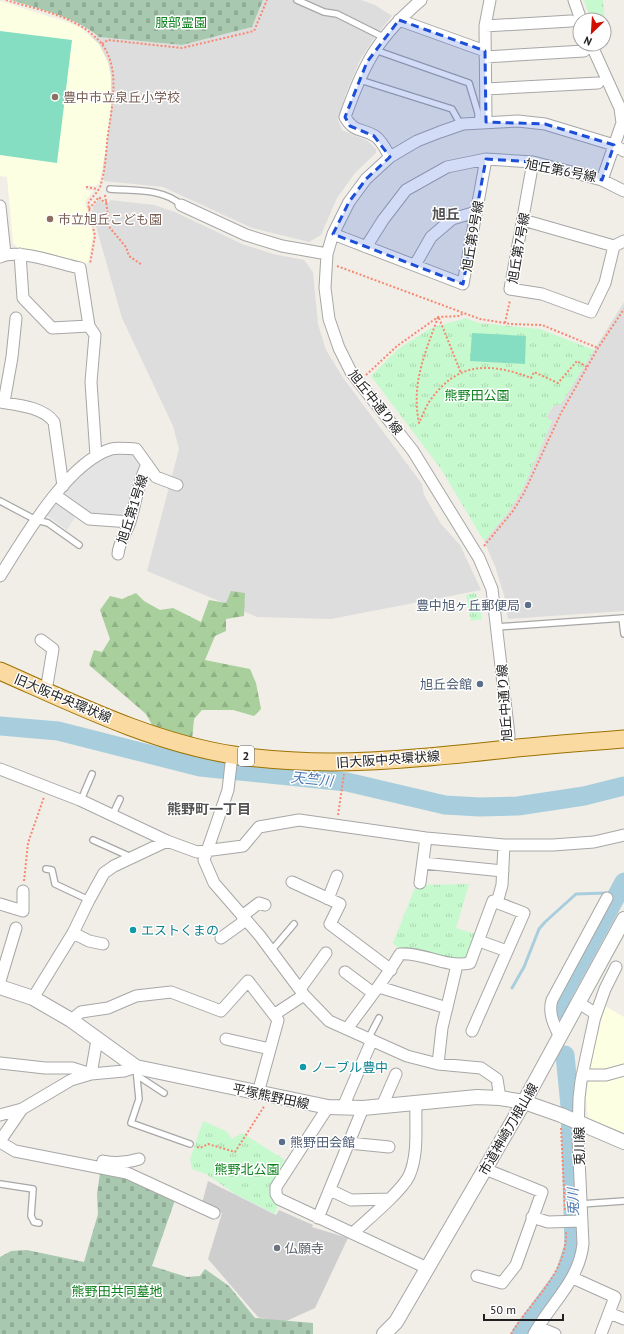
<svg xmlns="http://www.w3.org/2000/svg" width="624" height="1334" font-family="'PT Sans','Noto Sans JP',sans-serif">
  <defs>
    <pattern id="forest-firs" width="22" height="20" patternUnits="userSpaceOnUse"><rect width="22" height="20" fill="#a8cf9c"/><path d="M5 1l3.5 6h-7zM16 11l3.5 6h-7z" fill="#90b186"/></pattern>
    <pattern id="cemetery-stones" width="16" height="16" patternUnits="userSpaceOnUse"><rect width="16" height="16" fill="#a8c9af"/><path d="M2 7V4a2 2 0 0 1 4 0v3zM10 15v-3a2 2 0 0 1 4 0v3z" fill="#90ac96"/></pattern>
    <pattern id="park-tufts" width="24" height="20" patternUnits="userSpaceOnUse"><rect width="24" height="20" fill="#c6f9cd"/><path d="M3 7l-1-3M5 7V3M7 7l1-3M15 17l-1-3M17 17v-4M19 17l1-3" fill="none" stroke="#aad5b0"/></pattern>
  </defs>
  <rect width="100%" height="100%" fill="#f1eee7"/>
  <path fill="#dedddd" d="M263,0H361L375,5L392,16L375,37L360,60L346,93L338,120L342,130L368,141L376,149V153L355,173L337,198L321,235L309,242L252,228L163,187L104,181L103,160L111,107L101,48L91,36L182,45L252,27Z
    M100,198L103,203H109L110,200L154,205L175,212L242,244L273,254L304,260L313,272L318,324L326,350L344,379L422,484L424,495L441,524L460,545L481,590L331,619L257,617L147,571L179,449L173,426L122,318L92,212L93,206Z
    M624,302V611L508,619L504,595L495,566L484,541L508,512L522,490L552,421L546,418L553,406L561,403Z"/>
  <path fill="#fdffe2" d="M0,1L70,23L81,28L99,44L108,62L111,76V107L106,149L99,184L94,186L87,185L86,190L93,191L85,201L93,235L88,263L18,248L13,243L7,177L0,176Z
    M605,1006L624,1017V1067L610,1071L589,1070Z
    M624,1076V1133L589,1118L587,1113L586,1097L588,1082L591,1079Z"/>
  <path fill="#cecece" d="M208,1181L276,1215L279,1210L313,1225L312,1227L348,1238L315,1308L282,1323L258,1317L208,1259L222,1213L202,1203Z"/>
  <path fill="url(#forest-firs)" d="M231,591L245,593L244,616L226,619V631L215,636L205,660L250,669L256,683L261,709L254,716L233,710H202L194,719L192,740L155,730L146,714L89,665L94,650L102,652L110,639L100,610L110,596L122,599L136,593L144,601L160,610L173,608L201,622L209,600L226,603Z"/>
  <path fill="url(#cemetery-stones)" d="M11,0H263L252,27L182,45L99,37C74,16 41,10 11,0Z
    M100,1173L126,1177L175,1200L152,1266L187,1277L200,1276L205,1269L229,1286L255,1318L313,1323V1334H0V1257L11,1251L27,1250L84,1262L98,1214L97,1194Z"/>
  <path fill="url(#park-tufts)" d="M584,0H603L607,43L604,44V20H591Z
    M466,318L478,323L540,329L594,350L561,404L553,406L546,417L552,421L522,490L508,512L484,541L441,469L371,376L398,349L431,328Z
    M476,593L482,619L471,621L466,595Z
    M469,884L456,928L476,934L469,957L455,960L400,950L393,943L416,885Z
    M203,1121L226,1131L232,1139L242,1133L285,1160C276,1175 263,1188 278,1204L275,1214L235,1194L206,1174L192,1169L190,1159Z"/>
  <path fill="#86dec2" d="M0,31L72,40L57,163L0,155Z
    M472,333L526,336L525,364L470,361Z"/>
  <path fill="#e4e4e4" d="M126,452L134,455L139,466L128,515L124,518L89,515L64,496V491L96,463L113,453Z
    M54,502H59L61,505L75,517L67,530L45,514Z"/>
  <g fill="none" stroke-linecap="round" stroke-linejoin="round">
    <path stroke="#a8cedd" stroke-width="3" d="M616,893H619
      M512,988L524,967L539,929L545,922L576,894L606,893"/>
    <path stroke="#a8cedd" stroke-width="19" d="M0,726L58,731L200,767L347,782L445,805L480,807L518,806L584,796L624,786
      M559,1010V1003L563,994L624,882
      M521,1334L564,1276L574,1246L570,1106L565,1055"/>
    <g stroke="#a7a7a7" stroke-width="8">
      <path id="service" d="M297,0L324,12L337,14L383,37
        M375,50L469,83L478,113V123
        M360,80L452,109L461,125
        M110,189C133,191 163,188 181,205
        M0,501L36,520L48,523L79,545
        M622,618L624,634
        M497,627L624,618
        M81,800L92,774
        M113,814L120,799
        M93,840L131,857
        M46,869L52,870L55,884L89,900
        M271,951L294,924
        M368,1039L379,1018
        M136,1068L139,1099L131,1123L190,1144
        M138,1076L164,1093
        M0,1184L33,1189L31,1216L34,1222L39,1223
        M581,1204L624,1201"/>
    </g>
    <g stroke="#a7a7a7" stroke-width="13">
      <path id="minor" d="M574,0L581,20
        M399,20L485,51
        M485,26L571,21
        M591,44L620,108L622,123L602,180
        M485,57L584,51
        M486,89L598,83
        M486,122L485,26L490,0
        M390,157C386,150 382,141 375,136C362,128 354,133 345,117C364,63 377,38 421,0
        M533,162L510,289L542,294L591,312L605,283L614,246L624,241
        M181,205L246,235L282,246L327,254
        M0,206L5,254
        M523,220L614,246
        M333,234L463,284L486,159
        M366,247L383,220L406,190L447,167L486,159L533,162L602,180L624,191
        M20,254L23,298L52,328L89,326
        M0,257C18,248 60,264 80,268L89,326L95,335L91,382L96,456
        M415,265L431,237L452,219L476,212
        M0,402C18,405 43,407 54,422L63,486
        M4,402L12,357L16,318
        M55,495L89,519L130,522
        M118,554C119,542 126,533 130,522C136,502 138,483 147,464
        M0,576C24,538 67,463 111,449C118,447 129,449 136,449L156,477L177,485
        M41,640L53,649L46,691
        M508,749L509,735L492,589L479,558L413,451L351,372L339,348L329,319L325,288L327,254L333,234L349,202L366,179L390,157L417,141L440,132L463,124L518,121L545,124L614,145L624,151
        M232,755L228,790L204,860L214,883L260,936L304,995L329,1021L407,1056L438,1064L481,1068L497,1079L500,1098
        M0,769L80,800L167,841L197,852L243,846L259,827L299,820L426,838L504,845H553L594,842L624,835
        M423,863L503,871
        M292,882L340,904L330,924L391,970
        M420,883L426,838
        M328,899L337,876
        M497,903L502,885L504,845
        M0,904L23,911V891
        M242,916L259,903L265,905
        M73,933L89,941L103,944
        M221,938L246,920
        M479,941L507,951
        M345,972L373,993
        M0,981L16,928
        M379,987L447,1008
        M300,989L326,953
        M33,998L73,933L89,900L104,873L114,866L167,841
        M275,1014L304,995
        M595,1017L605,989L616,967
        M71,1020L81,1012L108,1008L136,996L171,992L221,1011L248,981L278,1020L258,1093
        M347,1029C365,1004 384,981 400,954C424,952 444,968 470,963L493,901L524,913L472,1031
        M560,1037C554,1025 548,1013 552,1000L607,898
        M226,1039L270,1049
        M0,1063L45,1068H72L91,1074L97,1040
        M438,1064L442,1028L457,965
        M582,1075H606L624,1070
        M382,1106L396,1074
        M328,1107L276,1187V1194L279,1199L427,1268
        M343,1107L372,1040
        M0,1115L22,1109L71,1080L91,1074L124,1071L136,1067
        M0,1141L22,1109
        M0,1142L15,1151L127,1173L214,1213
        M349,1143L389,1147
        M103,1161C116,1164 126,1163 139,1159
        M330,1190L351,1200L390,1199
        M532,1217L548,1222L582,1221
        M318,1218L363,1108
        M353,1233C367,1220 401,1192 409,1176C419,1154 415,1125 416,1102
        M477,1276L502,1283L516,1265L542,1192L485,1169
        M573,1278L615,1297L601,1334
        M609,1313L624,1319
        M538,1327L555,1334
        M534,1334C551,1303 579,1281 583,1244L578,1137L579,1098L581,1081L595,1016L593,1012L579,1003"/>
    </g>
    <g stroke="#a7a7a7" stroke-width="16">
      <path id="tertiary" d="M0,987L33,998L71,1020L136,1067L328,1107L363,1108L477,1097L500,1098L524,1102L561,1115L624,1142
        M384,1334L396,1322L524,1102L624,919"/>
    </g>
    <g stroke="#9b7202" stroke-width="19">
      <path id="primary" d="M0,671C75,704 151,742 233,755C325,769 417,759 508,749C547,745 585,742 624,739"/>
    </g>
    <path stroke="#f88770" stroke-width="2" stroke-dasharray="2 2" stroke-linecap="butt" d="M6,0C35,9 70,15 93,35C125,60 111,108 107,142C106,156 105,170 101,184C100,191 91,197 88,204L95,236L90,264
      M102,44L108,40L182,48L254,31L267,0
      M86,187L97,189
      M105,195L110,228L126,247L129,256L142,265
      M89,209L99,197L104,202H107
      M337,266L480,319L511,324L542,325L598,348
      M438,317C425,354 411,383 419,423C423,415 426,405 432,398C459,361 492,363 531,378L534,372L558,383L577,361L587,367
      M439,318L461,373
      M505,323L510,300
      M366,375L397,346L438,317L460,316L463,313
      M484,546L513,511L524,493L561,413L598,348L624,309
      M338,815L344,774
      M24,881L28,843L44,797
      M561,1128L565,1211
      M197,1147L200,1148L208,1144L235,1152L265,1105
      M511,1334C531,1300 567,1274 566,1232"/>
    <use href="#service" stroke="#fff" stroke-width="5.5"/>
    <use href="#minor" stroke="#fff" stroke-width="11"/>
    <use href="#tertiary" stroke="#fff" stroke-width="14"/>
    <use href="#primary" stroke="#fbdaa2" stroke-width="17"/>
  </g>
  <path fill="#1d4ed8" fill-opacity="0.2" stroke="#1d4ed8" stroke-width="3" stroke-dasharray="8 5" stroke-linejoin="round" d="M399,20L485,51L486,122L545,124L614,145L602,180L533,162L486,159L463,284L333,234L349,202L366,179L390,157L374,136L350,126L345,117L367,62Z"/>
  <g fill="#8d6e63" stroke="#fff" stroke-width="1.5">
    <circle cx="55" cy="97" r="4"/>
    <circle cx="50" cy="219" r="4"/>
  </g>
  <g fill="#5c6f8a" stroke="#fff" stroke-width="1.5">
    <circle cx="528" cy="605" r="4"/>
    <circle cx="480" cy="684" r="4"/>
    <circle cx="282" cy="1142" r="4"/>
  </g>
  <g fill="#0f9aa8" stroke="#fff" stroke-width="1.5">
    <circle cx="133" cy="930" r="4"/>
    <circle cx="303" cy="1067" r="4"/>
  </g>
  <circle fill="#6b7280" stroke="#fff" stroke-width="1.5" cx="277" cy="1248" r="4"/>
  <g text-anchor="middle" stroke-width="3" stroke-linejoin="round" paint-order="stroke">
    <rect fill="#fff" stroke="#636363" stroke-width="1" x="238" y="746" width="16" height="20" rx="3"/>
    <g font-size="12" font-weight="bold" fill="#202020">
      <text x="246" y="760">2</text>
    </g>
    <g font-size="13" fill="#0d801e" stroke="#fff">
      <text x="181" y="27">服部霊園</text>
      <text x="477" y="400">熊野田公園</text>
      <text x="247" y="1174">熊野北公園</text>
      <text x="117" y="1296">熊野田共同墓地</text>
    </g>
    <g font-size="13" fill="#785e54" stroke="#fff" text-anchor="start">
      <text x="63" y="102">豊中市立泉丘小学校</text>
      <text x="58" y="224">市立旭丘こども園</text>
    </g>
    <g font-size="13" fill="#202020" stroke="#fff">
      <text transform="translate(561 170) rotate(11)" y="5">旭丘第6号線</text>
      <text transform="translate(472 236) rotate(-80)" y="5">旭丘第9号線</text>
      <text transform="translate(518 248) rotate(-80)" y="5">旭丘第7号線</text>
      <text transform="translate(376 402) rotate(52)" y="5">旭丘中通り線</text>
      <text transform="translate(132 509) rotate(-72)" y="5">旭丘第1号線</text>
      <text transform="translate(63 698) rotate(23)" y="5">旧大阪中央環状線</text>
      <text transform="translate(504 703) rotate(-94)" y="5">旭丘中通り線</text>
      <text transform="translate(388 759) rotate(-4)" y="5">旧大阪中央環状線</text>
      <text transform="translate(271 1096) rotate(12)" y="5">平塚熊野田線</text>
      <text transform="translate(508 1129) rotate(-60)" y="5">市道神崎刀根山線</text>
      <text transform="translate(579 1146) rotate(-90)" y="5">兎川線</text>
    </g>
    <g font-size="13" fill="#4e5e75" stroke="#fff" text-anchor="end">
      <text x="520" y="610">豊中旭ヶ丘郵便局</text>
      <text x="472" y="689">旭丘会館</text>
      <text x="290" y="1147" text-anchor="start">熊野田会館</text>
    </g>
    <g font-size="13" fill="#0d838f" stroke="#fff" text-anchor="start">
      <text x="141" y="935">エストくまの</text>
      <text x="311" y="1072">ノーブル豊中</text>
    </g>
    <g font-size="13" fill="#5b616d" stroke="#fff" text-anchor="start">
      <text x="285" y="1253">仏願寺</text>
    </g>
    <g font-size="14" font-weight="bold" fill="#535353" stroke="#fff">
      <text x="446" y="219">旭丘</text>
      <text x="209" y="814">熊野町一丁目</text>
    </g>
    <g font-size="14" font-style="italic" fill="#4d78b0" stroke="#fff">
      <text transform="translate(312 779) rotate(6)" y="5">天竺川</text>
      <text transform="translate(573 1202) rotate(-91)" y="5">兎川</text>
    </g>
  </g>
  <g transform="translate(592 32) rotate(205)"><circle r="19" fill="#ffffff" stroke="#a6a6a6"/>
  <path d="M0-3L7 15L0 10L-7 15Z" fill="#ce0f02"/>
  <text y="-6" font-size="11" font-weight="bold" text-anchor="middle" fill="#202020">N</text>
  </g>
  <path d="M484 1314v6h79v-6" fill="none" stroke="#202020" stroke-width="2"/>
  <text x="490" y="1314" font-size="12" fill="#202020" stroke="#ffffff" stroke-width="3" paint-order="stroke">50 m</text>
</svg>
